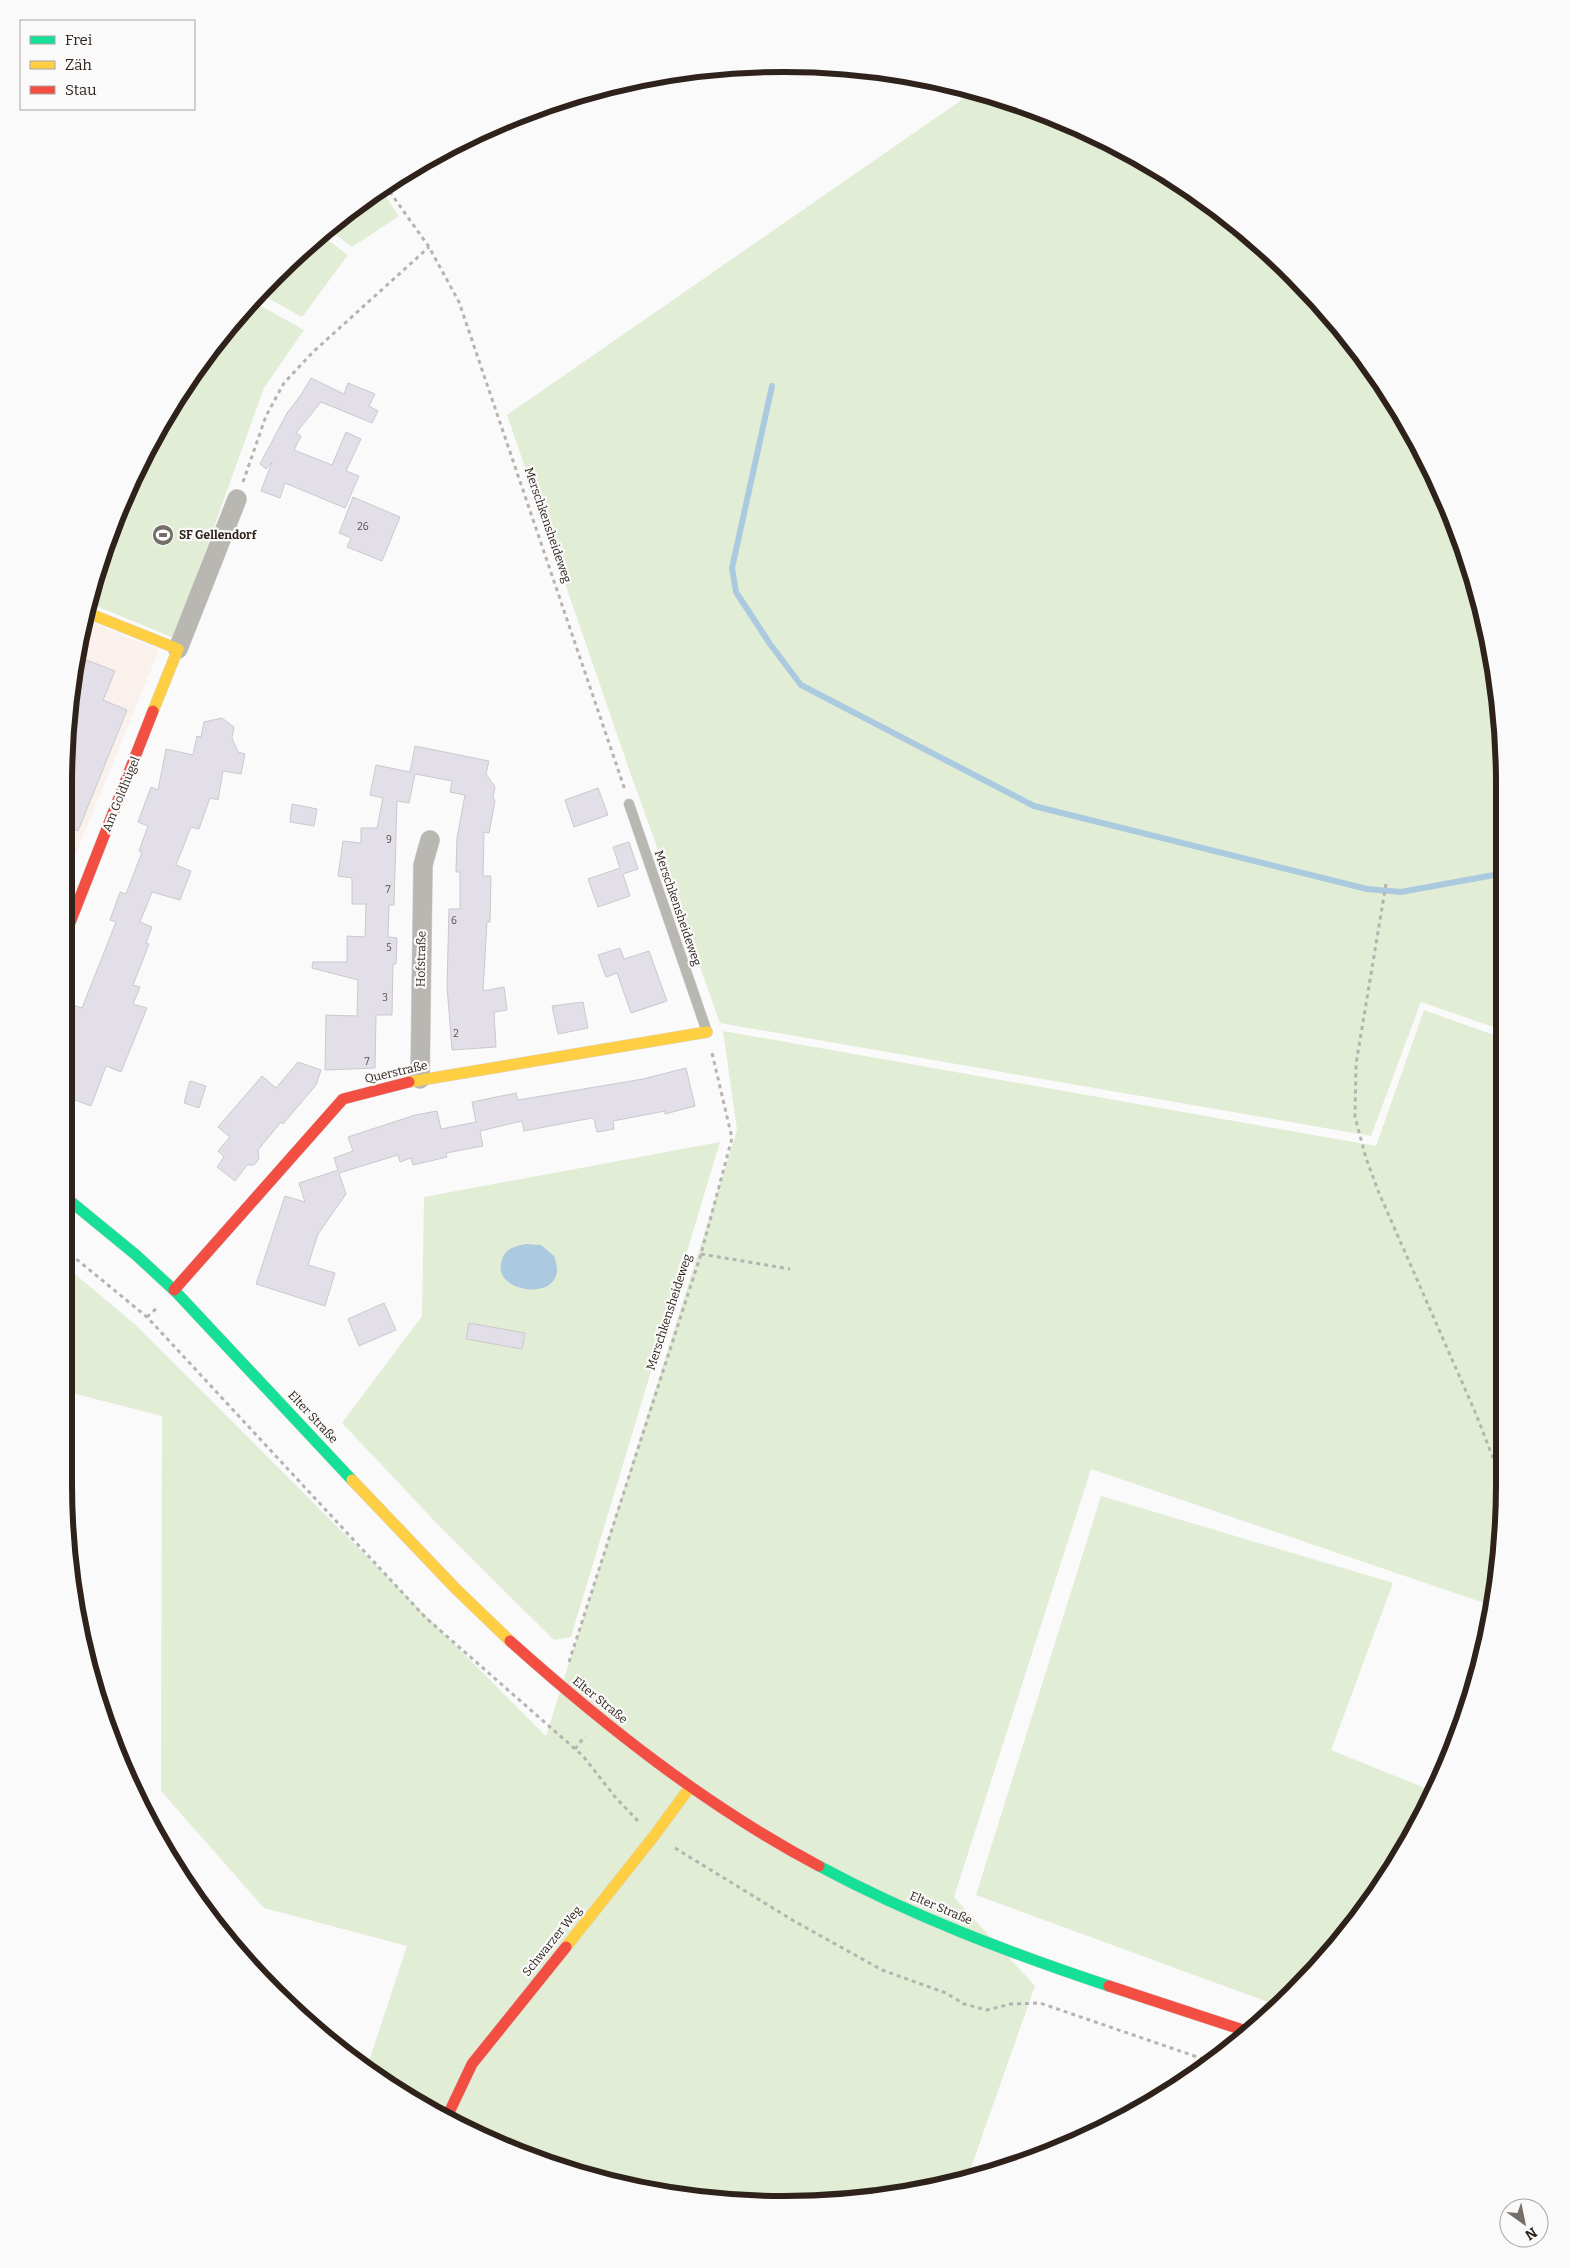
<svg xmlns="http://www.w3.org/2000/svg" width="1569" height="2268" font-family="Bitter,serif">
  <rect width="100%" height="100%" fill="#fafafa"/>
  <path fill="#fbf1ec" d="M86,620L159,650L64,883V784L78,644Z"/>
  <path fill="#e2edd6" d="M973,92L1061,119L1185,185L1294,275L1384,384L1431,465L1491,644L1505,784V1031L1421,1002L1371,1136L720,1023L630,772L507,415Z
    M380,188L399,216L352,247L330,230Z
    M322,236L348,255L302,317L259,293L275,275Z
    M252,301L304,330L264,388L174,638L91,604L138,465L213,346Z
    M1424,1010L1505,1039V1483L1493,1606L1091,1469L954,1897L1035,1986L968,2176L925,2190L831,2203L691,2198L508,2149L424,2108L367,2067L407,1946L264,1908L161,1791L162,1416L64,1391V1265L137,1326L546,1736L737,1130L723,1031L1376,1146Z
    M720,1142L571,1637L554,1640L443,1530L342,1423L422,1316L424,1197Z
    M1101,1496L1393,1583L1331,1750L1430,1790C1405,1869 1345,1931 1294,1993L1279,2006L976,1895Z"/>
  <path fill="#accadf" d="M526,1244L541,1245L554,1256C574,1304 489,1296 502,1260C505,1248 516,1246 526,1244Z"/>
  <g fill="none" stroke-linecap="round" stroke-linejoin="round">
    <path stroke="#accadf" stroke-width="6" d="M772,386L732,568L736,592L770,644L801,685L1034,806L1367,889L1401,892L1505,873"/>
  </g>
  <path fill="#e2dfe8" stroke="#cbc8cf" d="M311,378L344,394L348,383L375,394L369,406L378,411L372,423L321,402L296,433L301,436L294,450L332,465L346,432L361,439L346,471L359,476L345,508L285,483L280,498L261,491L272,462L266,469L260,464L287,413L301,395Z
    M353,497L400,517L382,561L347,547L351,538L339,533Z
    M76,656L115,671L103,700L127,710L78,831L64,825V784Z
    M222,718L234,727L232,738L238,752L245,754L241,774L223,771L218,800L210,798L199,829L191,827L176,865L191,871L180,900L152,892L140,922L152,927L146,943L149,944L133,985L140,987L133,1004L147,1008L121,1072L106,1066L91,1106L64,1096V1028L73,1005L82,1008L116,922L110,920L120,892L126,894L142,852L139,851L148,826L138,822L151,787L158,790L166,749L193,755L197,736L201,737L204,722Z
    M415,746L489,761L486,774L495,787L493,797L495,801L489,833L484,832L483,876H491L490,922H487L483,991L504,987L507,1010L494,1012L496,1047L452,1050L447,986L449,909H460V872H456L457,838L465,795L450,792L452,781L415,774L409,803L397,801L394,905H389L388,937L397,938L396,964H393L392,1015H376L375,1068L325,1070L326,1015L357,1016L358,980L312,968L313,962H347V936L365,937L366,904H352V878L338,876L343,841L361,843V828H377L383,798L370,795L376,765L410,772Z
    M598,788L608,815L574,827L565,800Z
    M292,804L317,809L314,826L290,822Z
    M629,842L638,869L623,874L630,896L598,907L588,879L620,868L613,847Z
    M620,948L624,959L649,951L667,1001L631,1013L617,973L606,977L598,955Z
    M583,1002L588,1028L558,1034L552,1006Z
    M298,1062L321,1070L316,1085L283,1124L281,1122L258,1150L259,1159L254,1165H247L235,1181L217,1167L224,1157L218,1151L230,1137L218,1127L262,1076L276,1088Z
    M686,1068L695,1106L665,1114V1111L613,1121L614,1129L597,1132L594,1119L592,1118L524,1131L522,1121L480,1131L483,1146L446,1153L447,1157L413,1165L411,1158L400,1162L398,1155L339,1173L346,1194L318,1234L308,1265L335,1273L325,1306L256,1284L285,1196L305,1202L299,1183L338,1170L334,1158L353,1151L348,1137L415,1115L437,1111L441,1129L476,1122L472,1102L516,1093L518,1100L643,1079Z
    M190,1081L206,1086L199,1108L184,1103Z
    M384,1303L396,1330L359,1346L348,1319Z
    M469,1323L525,1333L522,1349L466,1339Z"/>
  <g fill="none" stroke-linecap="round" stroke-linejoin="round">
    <g stroke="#dad7d6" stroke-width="11">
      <path id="lane" d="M629,804L707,1032"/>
    </g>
    <g stroke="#dad7d6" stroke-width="20">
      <path id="street" d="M178,649L237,499
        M420,1079L423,865L430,840"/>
    </g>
    <g stroke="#dad7d6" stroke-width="12">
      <path id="fast" d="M64,1196L136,1255L176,1292L352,1480
        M819,1866C912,1916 1010,1953 1109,1986"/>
    </g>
    <g stroke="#dad7d6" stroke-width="12">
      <path id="slow" d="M88,613L178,649L153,711
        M409,1082L707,1032
        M352,1480L456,1589L510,1641
        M566,1947L654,1836L690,1787"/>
    </g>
    <g stroke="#dad7d6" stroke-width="12">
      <path id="jam" d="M64,938L153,711
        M174,1290L343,1099L409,1082
        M510,1641C605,1726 706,1806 819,1866
        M1109,1986L1249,2032
        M446,2119L472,2064L566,1947"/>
    </g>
    <path stroke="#b6b4b1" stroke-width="3" stroke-dasharray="4 4" stroke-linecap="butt" d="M385,185L429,247L459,302L625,790
      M243,482L266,416L284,383L313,352L429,247
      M1386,884L1356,1064L1355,1117L1366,1158L1379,1193L1476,1414L1495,1463L1504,1499
      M64,1249L147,1317L425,1617L583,1756L616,1798L638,1821
      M701,1254L790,1269
      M147,1317L158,1307
      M569,1662L701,1254L732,1138L712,1053
      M575,1749L585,1736
      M675,1848L794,1921L882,1970L946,1993L964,2004L987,2010L1011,2004L1040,2003L1212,2062"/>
    <use href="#lane" stroke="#b9b7b2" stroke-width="10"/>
    <use href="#street" stroke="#b9b7b2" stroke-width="19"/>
    <use href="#fast" stroke="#16e098" stroke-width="11"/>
    <use href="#slow" stroke="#ffcf43" stroke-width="11"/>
    <use href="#jam" stroke="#f24e42" stroke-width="11"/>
  </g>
  <defs>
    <g id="stadium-disc" transform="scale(1.125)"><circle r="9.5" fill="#766e69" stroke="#fafafa"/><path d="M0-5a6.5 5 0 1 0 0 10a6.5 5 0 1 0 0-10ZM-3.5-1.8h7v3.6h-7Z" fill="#fff"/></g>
  </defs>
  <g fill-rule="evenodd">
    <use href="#stadium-disc" x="163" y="535"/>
  </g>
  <g text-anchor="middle" stroke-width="4.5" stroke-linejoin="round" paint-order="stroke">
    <g font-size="10" fill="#5c514e">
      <text x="363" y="530">26</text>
      <text x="389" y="843">9</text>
      <text x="388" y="893">7</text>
      <text x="454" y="924">6</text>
      <text x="389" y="951">5</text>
      <text x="385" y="1001">3</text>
      <text x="456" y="1037">2</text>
      <text x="367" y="1065">7</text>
    </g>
    <g font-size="12" fill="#2f221b" stroke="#fafafa">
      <text transform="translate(548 525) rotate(71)" y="4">Merschkensheideweg</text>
      <text transform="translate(121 794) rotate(-68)" y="4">Am Goldhügel</text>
      <text transform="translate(678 908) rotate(71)" y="4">Merschkensheideweg</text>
      <text transform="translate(421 959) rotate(-89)" y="4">Hofstraße</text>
      <text transform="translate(396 1072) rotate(-13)" y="4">Querstraße</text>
      <text transform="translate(669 1312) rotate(-72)" y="4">Merschkensheideweg</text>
      <text transform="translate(313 1417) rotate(47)" y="4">Elter Straße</text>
      <text transform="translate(600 1700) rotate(39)" y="4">Elter Straße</text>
      <text transform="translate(941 1908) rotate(23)" y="4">Elter Straße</text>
      <text transform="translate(552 1941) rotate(-51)" y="4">Schwarzer Weg</text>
    </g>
    <g font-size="12" font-weight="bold" fill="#2f221b" stroke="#fafafa" text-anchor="start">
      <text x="179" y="539">SF Gellendorf</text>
    </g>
  </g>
  <path d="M0 0H1569V2268H0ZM784 72H784A712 712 0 0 1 1496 784V1484A712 712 0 0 1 784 2196H784A712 712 0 0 1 72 1484V784A712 712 0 0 1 784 72Z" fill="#fafafa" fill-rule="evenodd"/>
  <path fill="none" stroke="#2f221b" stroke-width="6" d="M784 72H784A712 712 0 0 1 1496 784V1484A712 712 0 0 1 784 2196H784A712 712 0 0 1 72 1484V784A712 712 0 0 1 784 72Z"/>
  <rect x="20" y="20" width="175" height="90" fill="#fafafa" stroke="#a9a4a1"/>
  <rect x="30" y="36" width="25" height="8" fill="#16e098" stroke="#a9a4a1"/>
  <text x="65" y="45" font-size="15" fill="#2f221b">Frei</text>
  <rect x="30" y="61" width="25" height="8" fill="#ffcf43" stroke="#a9a4a1"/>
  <text x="65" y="70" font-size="15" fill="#2f221b">Zäh</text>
  <rect x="30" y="86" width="25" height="8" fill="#f24e42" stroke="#a9a4a1"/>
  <text x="65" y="95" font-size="15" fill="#2f221b">Stau</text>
  <g transform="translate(1524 2223) rotate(147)"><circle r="24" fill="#fafafa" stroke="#a9a4a1"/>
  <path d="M0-4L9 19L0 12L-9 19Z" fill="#766e69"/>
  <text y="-8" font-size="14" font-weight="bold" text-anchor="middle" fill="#2f221b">N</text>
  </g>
</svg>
